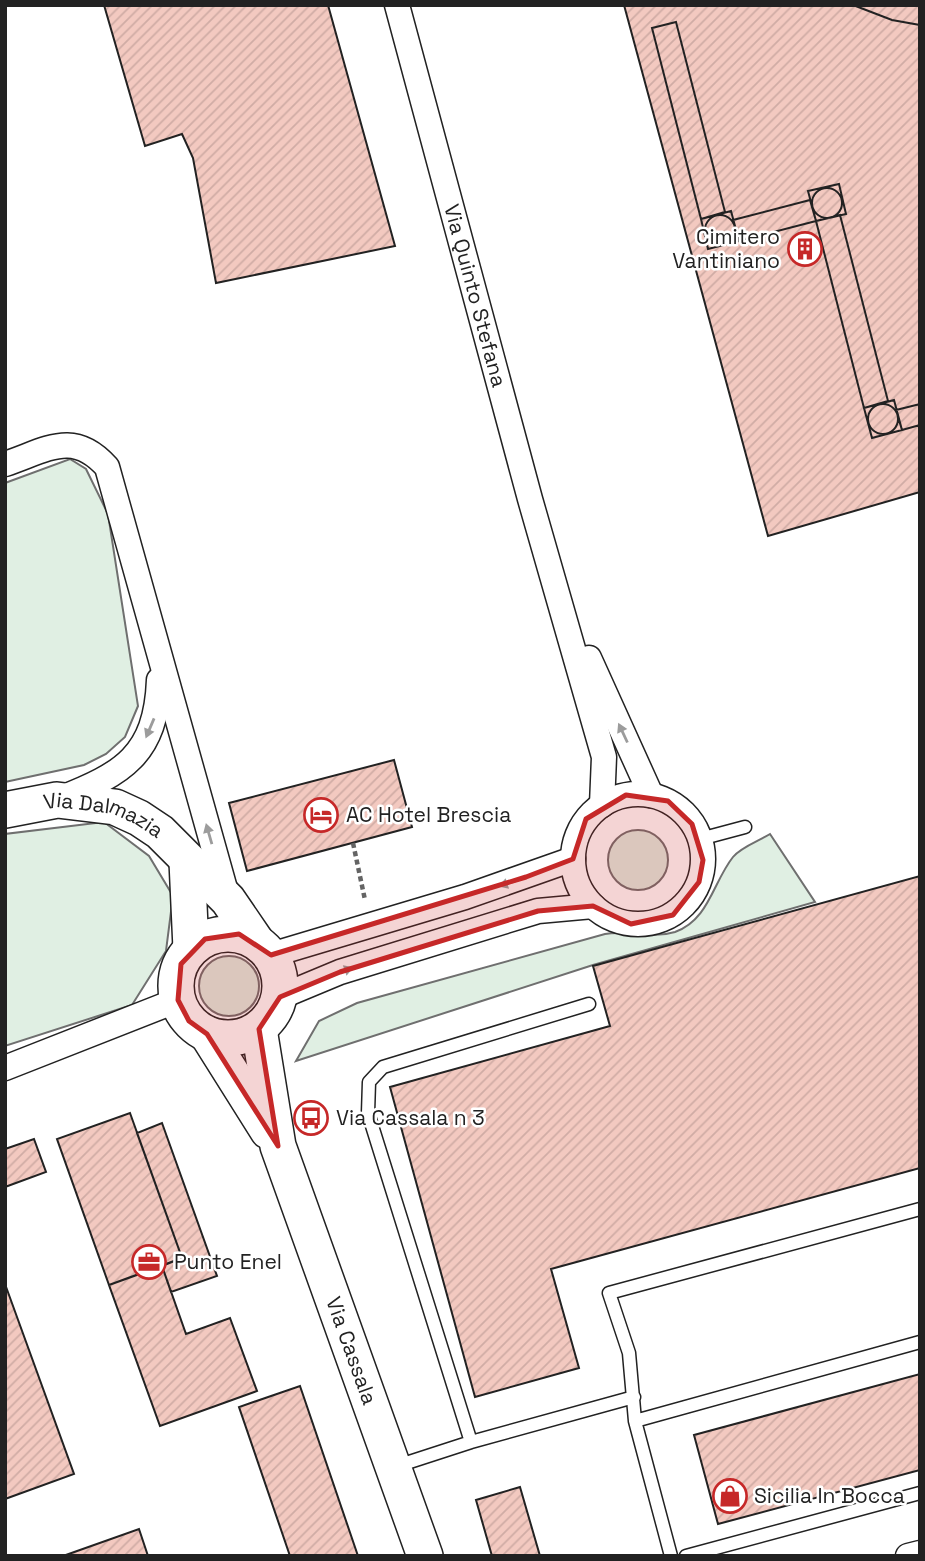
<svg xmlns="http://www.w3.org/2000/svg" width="925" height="1561" font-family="'Space Grotesk',sans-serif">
  <defs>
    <pattern id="building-hatch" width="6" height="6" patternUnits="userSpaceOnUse" patternTransform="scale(1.75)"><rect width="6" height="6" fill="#f3c9c0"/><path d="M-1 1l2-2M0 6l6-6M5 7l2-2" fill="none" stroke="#d0aca5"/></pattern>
  </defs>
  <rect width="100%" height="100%" fill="#fff"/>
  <path fill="#e0efe3" stroke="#6f6f6f" stroke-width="2" d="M70,459L86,469L108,514L138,706L125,737L106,754L84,765L5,782V483Z
    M104,822L149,856L173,896L166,951L132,1005L5,1046V834Z
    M608 860a30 30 0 1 1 60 0a30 30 0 1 1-60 0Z
    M770,834L815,902L593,965L296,1061L319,1021L357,1003L605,934C628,930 652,939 675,932C709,920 713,882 733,857C741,847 759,841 770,834Z
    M199 986a30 30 0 1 1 60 0a30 30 0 1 1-60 0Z"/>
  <path fill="url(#building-hatch)" stroke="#222" stroke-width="2" d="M104,5H328L395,246L216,283L193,158L182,134L145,146Z
    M624,5H920V492L768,536Z
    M853,5H920V25L892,20Z
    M676,22L725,212L701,219L652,28Z
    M839,184L846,214L816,221L808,191Z
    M812 203a15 15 0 1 1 30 0a15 15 0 1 1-30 0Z
    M810,200L816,221L739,241L733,220Z
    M731,211L739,241L708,249L701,219Z
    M705 230a15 15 0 1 1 30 0a15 15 0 1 1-30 0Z
    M840,215L888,401L864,408L816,221Z
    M894,400L902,430L872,438L864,408Z
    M868 419a15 15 0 1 1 30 0a15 15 0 1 1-30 0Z
    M920,404V425L902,430L896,410Z
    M394,760L412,827L247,871L229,803Z
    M920,876V1168L551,1269L579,1368L475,1397L390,1087L610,1026L593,966Z
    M130,1113L182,1258L109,1285L57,1139Z
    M162,1123L217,1276L171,1292L162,1266L182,1258L137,1133Z
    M34,1139L46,1172L5,1187V1149Z
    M162,1266L186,1334L230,1318L257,1391L160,1426L109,1285Z
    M5,1284L74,1474L5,1499Z
    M920,1374V1470L718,1524L694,1435Z
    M300,1386L358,1556H290L239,1407Z
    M520,1487L540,1556H492L476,1500Z
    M139,1529L148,1556H63Z"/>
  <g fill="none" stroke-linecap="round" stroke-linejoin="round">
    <g stroke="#222" stroke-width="15">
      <path id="lane" d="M700,839L745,827
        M920,1209L609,1293L629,1353L635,1421L920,1342
        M635,1421L671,1556
        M471,1442L634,1397
        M394,1467L471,1442L368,1113L369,1082L383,1067L589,1004
        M686,1556L920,1493"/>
    </g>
    <g stroke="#222" stroke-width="27">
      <g id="street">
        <path id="s1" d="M397,5L530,499L604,757L602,805"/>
        <path d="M5,464C47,450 73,429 107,467L227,896"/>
        <path d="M589,658L651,795"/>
        <circle cx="638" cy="859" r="65"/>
        <path d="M59,799C123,774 156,755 159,680"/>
        <path d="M271,955L465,897L573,859"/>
        <path d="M280,997L340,972L538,911L593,906"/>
        <path d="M5,1068L178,1000"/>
        <path d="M908,1556L920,1553"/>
      </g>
    </g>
    <g stroke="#222" stroke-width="38">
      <g id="secondary">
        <path id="s2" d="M5,810L57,800L115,807L139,818L160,832L228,900L256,941"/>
        <path d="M187,861L191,949"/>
        <circle cx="228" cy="986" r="52"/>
        <path id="s3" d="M259,1029L278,1146L425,1556"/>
        <path d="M207,1034L268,1131"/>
      </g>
    </g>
    <path stroke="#646464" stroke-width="4.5" stroke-dasharray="5 3.5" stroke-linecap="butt" d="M353,843L365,900"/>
    <use href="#lane" stroke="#fff" stroke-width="12"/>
    <use href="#street" stroke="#fff" stroke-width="24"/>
    <use href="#secondary" stroke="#fff" stroke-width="35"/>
  </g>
  <defs><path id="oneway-solid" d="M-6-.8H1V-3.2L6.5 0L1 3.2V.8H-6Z" transform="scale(1.75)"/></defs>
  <g fill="#9c9c9c">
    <use href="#oneway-solid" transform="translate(150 728) rotate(113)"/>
    <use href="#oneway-solid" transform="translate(623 733) rotate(-115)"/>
    <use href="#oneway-solid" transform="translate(209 834) rotate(-106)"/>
    <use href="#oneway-solid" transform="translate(509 883) rotate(162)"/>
    <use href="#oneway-solid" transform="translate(343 971) rotate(-19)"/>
  </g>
  <path fill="#c62828" fill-opacity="0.2" stroke="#c62828" stroke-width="5" stroke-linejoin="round" d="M626,795L668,801L692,824L703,860L699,882L673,915L631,924L593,906L538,911L340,972L280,997L259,1029L278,1146L207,1034L189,1021L178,1000L181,964L205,939L239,934L271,955L526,877L573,859L586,819Z"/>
  <defs>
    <g id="building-ring" transform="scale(1.75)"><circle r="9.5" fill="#fff" stroke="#c62828" stroke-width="1.5"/><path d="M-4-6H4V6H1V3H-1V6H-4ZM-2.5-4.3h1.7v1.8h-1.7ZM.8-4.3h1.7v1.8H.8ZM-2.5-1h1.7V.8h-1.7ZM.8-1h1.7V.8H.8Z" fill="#c62828"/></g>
    <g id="hotel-ring" transform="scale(1.75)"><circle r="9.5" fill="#fff" stroke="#c62828" stroke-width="1.5"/><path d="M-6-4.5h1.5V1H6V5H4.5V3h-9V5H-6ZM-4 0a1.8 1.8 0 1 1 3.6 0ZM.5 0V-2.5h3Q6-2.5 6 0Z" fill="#c62828"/></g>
    <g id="bus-ring" transform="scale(1.75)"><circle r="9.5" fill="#fff" stroke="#c62828" stroke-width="1.5"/><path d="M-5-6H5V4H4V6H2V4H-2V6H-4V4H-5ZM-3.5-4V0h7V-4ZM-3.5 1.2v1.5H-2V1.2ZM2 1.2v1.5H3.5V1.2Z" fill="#c62828"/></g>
    <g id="office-ring" transform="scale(1.75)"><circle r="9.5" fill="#fff" stroke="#c62828" stroke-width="1.5"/><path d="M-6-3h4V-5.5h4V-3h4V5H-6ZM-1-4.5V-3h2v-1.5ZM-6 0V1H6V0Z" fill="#c62828"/></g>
    <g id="shop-ring" transform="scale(1.75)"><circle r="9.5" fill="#fff" stroke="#c62828" stroke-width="1.5"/><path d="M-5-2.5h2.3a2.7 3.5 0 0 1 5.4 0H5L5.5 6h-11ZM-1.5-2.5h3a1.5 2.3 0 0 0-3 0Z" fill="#c62828"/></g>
  </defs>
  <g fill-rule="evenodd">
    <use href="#building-ring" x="805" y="249"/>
    <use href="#hotel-ring" x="321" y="815"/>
    <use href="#bus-ring" x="311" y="1118"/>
    <use href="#office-ring" x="149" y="1262"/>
    <use href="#shop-ring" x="730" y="1496"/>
  </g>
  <g text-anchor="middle" stroke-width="5" stroke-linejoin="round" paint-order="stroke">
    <g font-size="21" fill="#222" stroke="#fff" text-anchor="start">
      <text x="780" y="244" text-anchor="end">Cimitero<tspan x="780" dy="24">Vantiniano</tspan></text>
      <text x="346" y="822">AC Hotel Brescia</text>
      <text x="336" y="1125">Via Cassala n 3</text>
      <text x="174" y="1269">Punto Enel</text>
      <text x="754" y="1503">Sicilia In Bocca</text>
    </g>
    <g font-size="21" fill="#222" stroke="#fff">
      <text dy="7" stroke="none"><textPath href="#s1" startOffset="301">Via Quinto Stefana</textPath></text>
      <text dy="7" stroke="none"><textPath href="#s2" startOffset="102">Via Dalmazia</textPath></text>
      <text dy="7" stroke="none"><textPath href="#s3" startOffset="336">Via Cassala</textPath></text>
    </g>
  </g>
  <rect width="925" height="1561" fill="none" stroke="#222222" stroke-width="14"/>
</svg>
